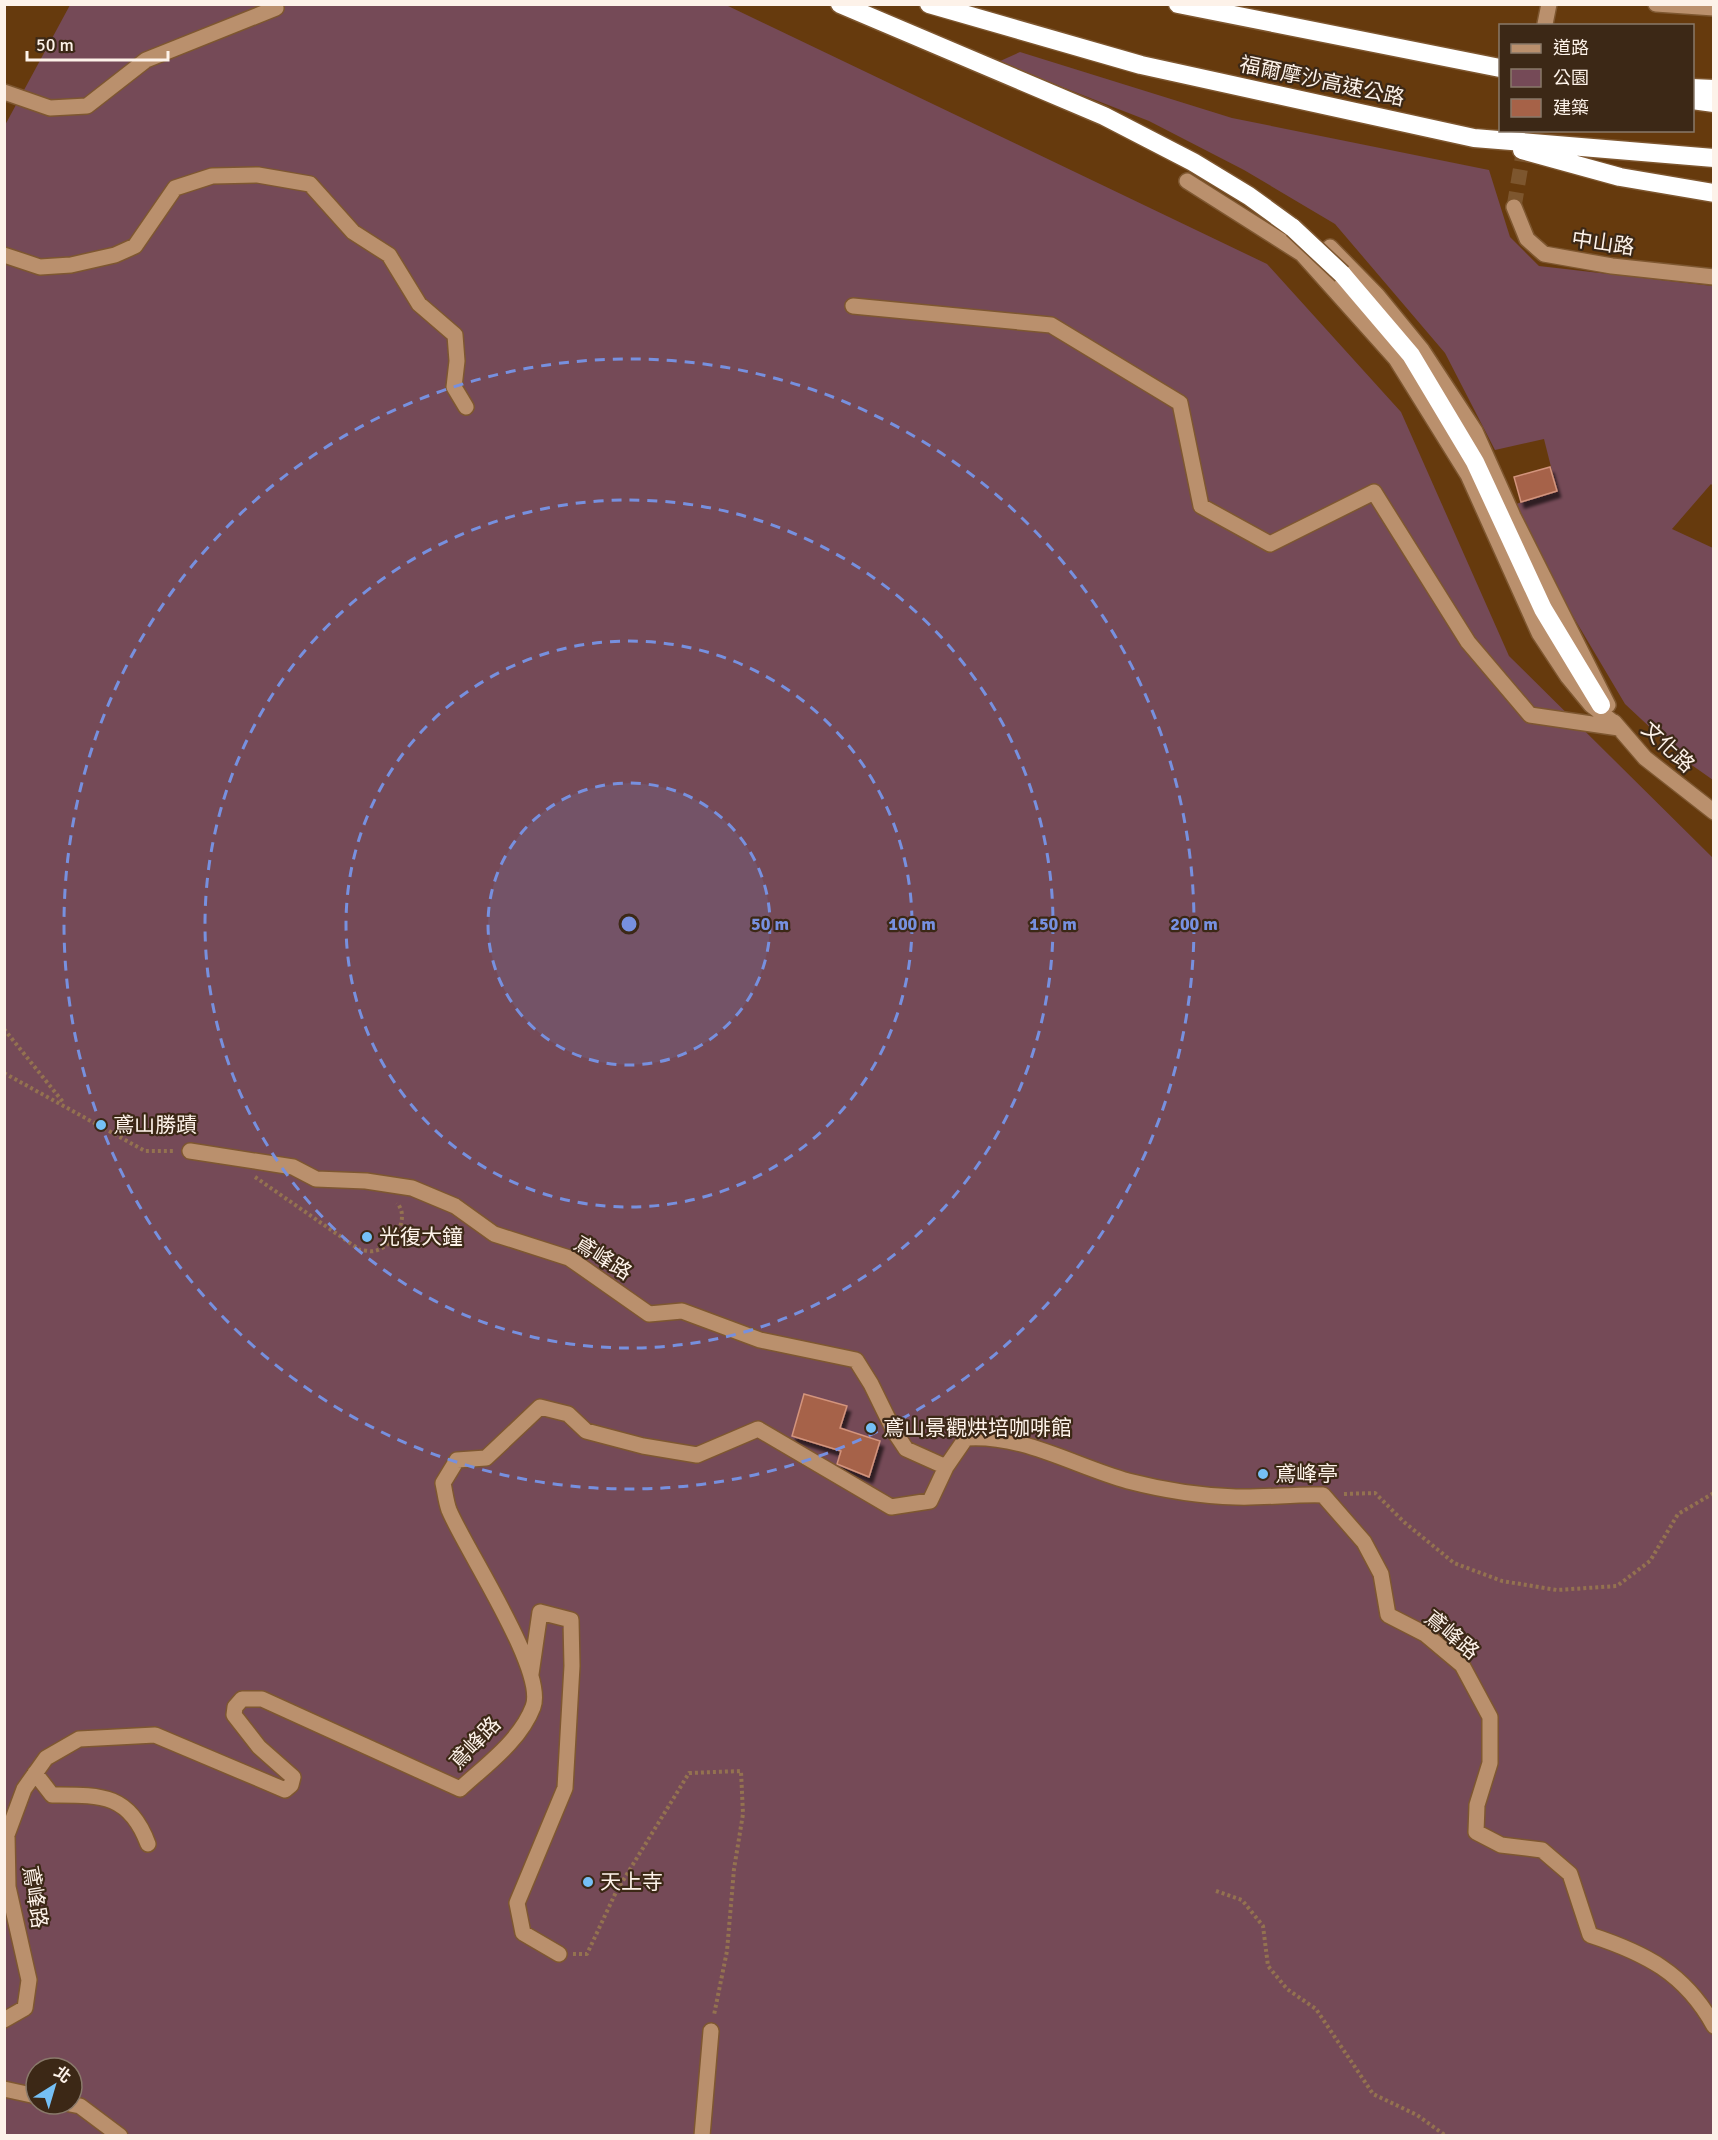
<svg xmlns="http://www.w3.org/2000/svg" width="1718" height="2140" font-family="Signika,'Noto Sans TC',sans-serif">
  <defs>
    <filter id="shadow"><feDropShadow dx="3.5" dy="6" stdDeviation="1.5" flood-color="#0009"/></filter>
  </defs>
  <rect width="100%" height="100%" fill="#663a0d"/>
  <path fill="#754a57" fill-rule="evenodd" d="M70,5H726L1267,264L1401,412L1509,656L1713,858V2135L5,2136L4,127ZM36,2068H72V2104H36Z
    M1020,52L1232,118L1489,170L1510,237L1539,266L1713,286V486L1711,484L1672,529L1713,548V780L1686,761L1625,704L1561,596L1516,504L1557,491L1544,439L1495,450L1445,353L1335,224L1244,170L1149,121L998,62Z"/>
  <path fill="#a66248" stroke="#d3947d" stroke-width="1.5" filter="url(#shadow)" d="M1550,467L1557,491L1521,502L1514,477Z
    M804,1394L847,1406L840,1428L880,1441L869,1477L837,1464L841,1451L792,1436Z"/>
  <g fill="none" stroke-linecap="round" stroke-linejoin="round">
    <path stroke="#7d562e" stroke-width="15" stroke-dasharray="15 8" stroke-linecap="butt" d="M1514,207L1527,130"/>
    <g stroke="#7e5730" stroke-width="18">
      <path id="minor" d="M1656,4L1714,8
        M1545,24L1549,4
        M4,92L50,108L87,106L146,60L276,8
        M1187,181L1302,254L1396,359L1468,475L1539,633L1568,677L1591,705L1613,722
        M1514,207L1527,239L1544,254L1612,266L1714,277
        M1330,247L1377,295L1422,350L1475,431L1513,516L1608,705
        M4,255L40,267L71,265L115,255L135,246L175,188L212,176L258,175L310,184L353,232L389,255L419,304L455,335L457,361L454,387L466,407
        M853,306L1051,325L1180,403L1201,506L1270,544L1374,492L1468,642L1530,715L1619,728
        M1614,722L1645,758L1714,812
        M190,1151L293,1167L316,1179L366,1181L412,1188L455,1206L494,1234L569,1258L649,1314L682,1311L760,1340L856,1360L871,1384L894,1431L906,1449L946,1467L966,1438C1023,1434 1074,1466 1128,1481C1163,1490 1200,1496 1236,1497C1265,1498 1294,1494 1323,1495L1364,1542L1381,1574L1388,1615L1425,1634L1462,1665L1490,1717V1763L1477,1805L1476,1832L1501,1845L1542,1850L1570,1874L1590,1935C1645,1953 1685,1973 1714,2026
        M531,1674L540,1612L571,1620L572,1666L565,1788L517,1903L523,1933L559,1954
        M35,1773L52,1795C100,1795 129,1793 148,1844
        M4,2020L25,2008L29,1980L8,1887L7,1835L24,1789L46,1758L79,1739L155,1735L285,1790L291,1785L293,1777L259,1747L234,1715L235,1707L242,1699H262L460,1789C486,1765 520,1741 533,1707C547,1671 465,1549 449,1510C446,1502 445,1492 443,1483L457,1460L486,1458L540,1407L568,1414L586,1431L643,1446L697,1455L758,1429L891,1507L930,1501L946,1467
        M4,2089L36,2096
        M70,2104L80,2106L120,2136
        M702,2136L711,2031"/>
    </g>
    <g stroke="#7e5730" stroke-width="21">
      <path id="highway" d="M840,4L1104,116L1193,162L1249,196L1293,228
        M929,4L1141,65L1474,138L1714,158
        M1178,4L1500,68
        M1692,88L1714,89
        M1692,100L1714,103
        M1522,150L1620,177L1714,193
        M1342,274L1411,355L1475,462L1543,609L1601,705"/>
    </g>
    <path stroke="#947250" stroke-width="4" stroke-dasharray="3 3" stroke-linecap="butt" d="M4,1029L63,1102
      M4,1073L145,1151H174
      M255,1177L360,1250C364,1250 371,1252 374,1251C393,1248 411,1218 397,1203
      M1344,1494L1375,1493L1404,1522L1454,1563L1502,1581L1557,1590L1617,1586L1650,1561L1678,1514L1714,1493
      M1216,1891L1242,1900L1263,1926L1268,1966L1287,1989L1316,2009L1373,2094L1417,2115L1446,2136
      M573,1954H587L616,1892L689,1773L741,1771L743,1814L734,1869L727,1951L714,2015"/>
    <use href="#minor" stroke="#ba906d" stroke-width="15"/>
    <use href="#highway" stroke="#fff" stroke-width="18"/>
    <g stroke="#7e5730" stroke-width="21" stroke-linecap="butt">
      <path id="highway-bridge" d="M1293,228L1342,274"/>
    </g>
    <use href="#highway-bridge" stroke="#fff" stroke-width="18"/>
  </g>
  <circle cx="629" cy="924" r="141" fill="#7790df" fill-opacity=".12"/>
  <g fill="none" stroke="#7790df" stroke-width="3" stroke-dasharray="10 8">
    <circle cx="629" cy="924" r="141"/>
    <circle cx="629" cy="924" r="283"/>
    <circle cx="629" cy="924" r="424"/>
    <circle cx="629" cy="924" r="565"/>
  </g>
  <g fill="#75c0f6" stroke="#3c2816" stroke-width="2">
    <circle cx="101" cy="1125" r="6"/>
    <circle cx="367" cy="1237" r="6"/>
    <circle cx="871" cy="1428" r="6"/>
    <circle cx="1263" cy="1474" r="6"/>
    <circle cx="588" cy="1882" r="6"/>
  </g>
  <g text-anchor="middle" stroke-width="4.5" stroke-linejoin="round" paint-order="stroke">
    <g font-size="21" fill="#fdf2e9" stroke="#3c2816">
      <text transform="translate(1322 81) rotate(12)" y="7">福爾摩沙高速公路</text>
      <text transform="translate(1603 243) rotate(8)" y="7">中山路</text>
      <text transform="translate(1668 747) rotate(43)" y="7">文化路</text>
      <text transform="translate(603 1258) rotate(32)" y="7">鳶峰路</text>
      <text transform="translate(1452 1635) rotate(40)" y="7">鳶峰路</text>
      <text transform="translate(475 1743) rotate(-46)" y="7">鳶峰路</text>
      <text transform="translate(35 1897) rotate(81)" y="7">鳶峰路</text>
    </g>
    <g font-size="21" fill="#fdf2e9" stroke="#3c2816" text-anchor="start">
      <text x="113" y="1132">鳶山勝蹟</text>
      <text x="379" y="1244">光復大鐘</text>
      <text x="883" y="1435">鳶山景觀烘培咖啡館</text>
      <text x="1275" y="1481">鳶峰亭</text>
      <text x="600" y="1889">天上寺</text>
    </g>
  </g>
  <circle cx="629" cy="924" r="9" fill="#7790df" stroke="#3c2816" stroke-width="3"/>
  <g font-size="18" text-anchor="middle" font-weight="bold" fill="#7790df" stroke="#3c2816" stroke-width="4.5" stroke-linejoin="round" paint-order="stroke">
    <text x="770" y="930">50 m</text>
    <text x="912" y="930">100 m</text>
    <text x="1053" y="930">150 m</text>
    <text x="1194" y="930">200 m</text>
  </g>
  <rect width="1718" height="2140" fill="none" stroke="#fdf2e9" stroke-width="12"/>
  <rect x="1499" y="24" width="195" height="108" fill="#3c2816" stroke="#89796a" stroke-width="1.5"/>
  <rect x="1511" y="44" width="30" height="9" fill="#ba906d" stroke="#89796a" stroke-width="1.5"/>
  <text x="1553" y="54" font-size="18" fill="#fdf2e9">道路</text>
  <rect x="1511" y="69" width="30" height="18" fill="#754a57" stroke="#89796a" stroke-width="1.5"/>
  <text x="1553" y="84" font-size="18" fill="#fdf2e9">公園</text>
  <rect x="1511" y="99" width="30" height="18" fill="#a66248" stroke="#89796a" stroke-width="1.5"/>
  <text x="1553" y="114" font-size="18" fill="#fdf2e9">建築</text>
  <g transform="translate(54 2086) rotate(37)"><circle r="28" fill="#3c2816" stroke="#89796a" stroke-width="1.5"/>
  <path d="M0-4.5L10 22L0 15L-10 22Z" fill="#75c0f6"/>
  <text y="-9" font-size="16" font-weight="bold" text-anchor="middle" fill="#fdf2e9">北</text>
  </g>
  <path d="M27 51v9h141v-9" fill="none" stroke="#fdf2e9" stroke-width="3"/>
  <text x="36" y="51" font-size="18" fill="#fdf2e9" stroke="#3c2816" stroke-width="4.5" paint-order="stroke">50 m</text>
</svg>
